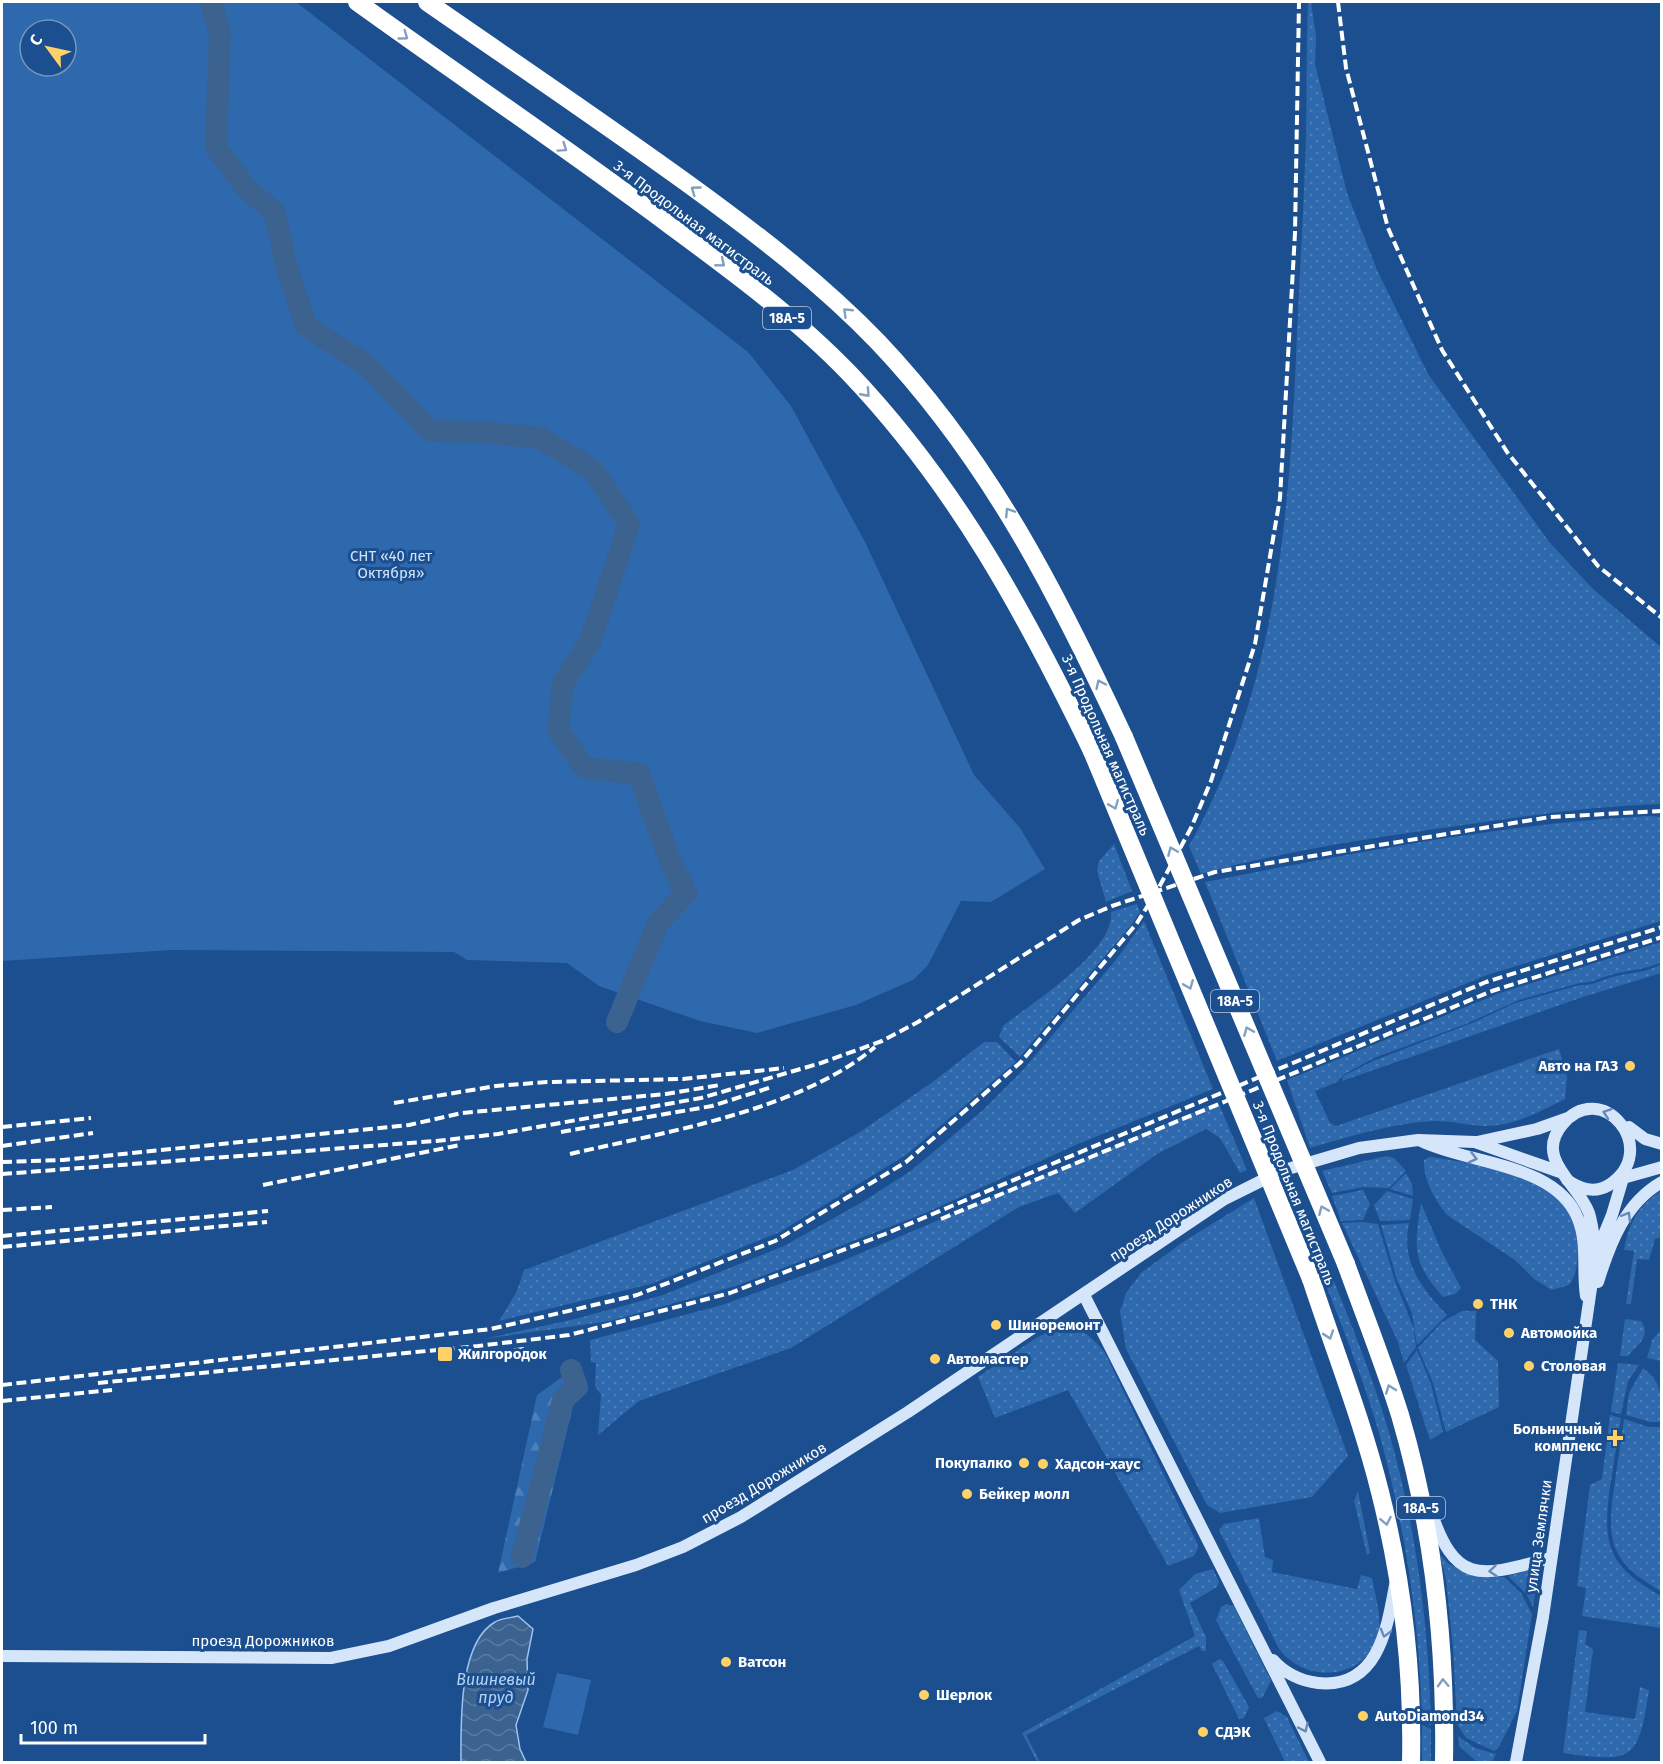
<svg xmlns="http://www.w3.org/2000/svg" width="1663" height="1764" font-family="'Fira Sans',sans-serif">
  <defs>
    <pattern id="grass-dots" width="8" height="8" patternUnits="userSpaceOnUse" patternTransform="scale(1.5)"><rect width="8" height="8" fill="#2e69ad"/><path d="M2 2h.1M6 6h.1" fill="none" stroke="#4d80b9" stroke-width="1.8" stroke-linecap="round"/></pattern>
    <pattern id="forest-firs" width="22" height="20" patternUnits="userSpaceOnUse" patternTransform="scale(1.5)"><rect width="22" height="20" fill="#2e69ad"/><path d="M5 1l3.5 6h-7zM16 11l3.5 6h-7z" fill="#4d80b9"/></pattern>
    <pattern id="water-waves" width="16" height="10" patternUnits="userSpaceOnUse" patternTransform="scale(1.5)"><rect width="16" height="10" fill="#3c6290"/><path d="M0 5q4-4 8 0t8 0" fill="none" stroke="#597aa1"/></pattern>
  </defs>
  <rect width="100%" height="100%" fill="#1b4f8f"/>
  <path fill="url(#grass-dots)" d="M1308,2H1311L1316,37L1315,64L1347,193L1377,270L1428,374L1550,543L1593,589L1661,647V804C1592,806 1525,816 1457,826C1371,838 1285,851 1201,874L1189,846C1278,687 1290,510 1297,333C1300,268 1304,203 1306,138C1307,92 1306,47 1308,2Z
    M1649,816L1661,817V921L1487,975L1277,1061L1205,882C1353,853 1499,824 1649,816Z
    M1114,844L1132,891L1106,902L1097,871L1099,861Z
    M1137,904L1140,912L1132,924L1020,1057L999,1037L1003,1026C1032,1003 1115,951 1111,912Z
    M1144,921L1213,1089L1078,1144L923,1214L739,1285L610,1321L483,1339L575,1319L663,1295L784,1246L864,1201L912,1170L983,1110L1023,1070L1119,956Z
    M1661,942V962C1645,970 1629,970 1611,975C1599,978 1593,983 1580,983L1519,1000L1466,1024L1374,1058L1343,1075L1337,1082L1315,1091L1330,1123L1336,1126L1559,1049L1567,1077L1565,1099C1539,1112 1516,1125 1487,1126C1468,1126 1451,1120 1432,1121C1390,1124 1350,1136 1310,1148L1287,1080L1500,993Z
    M1661,964V973L1583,997L1342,1081L1343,1076L1373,1061L1477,1021L1515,1003L1580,985C1594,986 1603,979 1616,976C1632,972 1647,973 1661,964Z
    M984,1042H997L1016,1062L906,1155L780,1232L651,1284L499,1321L517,1291L524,1270L793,1170L860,1132L934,1081Z
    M1218,1102L1247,1170L1240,1173L1220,1138L1206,1129L1157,1154L1075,1213L1058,1193L1019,1207L791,1348L639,1401L598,1435L601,1395L595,1386L596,1363L591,1362L590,1340L722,1305L835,1264Z
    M1386,1156L1394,1158L1406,1171L1389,1188L1363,1187L1332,1193L1322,1171Z
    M1429,1157C1465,1161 1532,1174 1559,1199C1571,1210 1578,1229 1578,1245C1578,1260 1578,1272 1569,1285L1552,1290L1534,1279L1515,1260L1447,1215C1435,1200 1423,1179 1424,1160Z
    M1406,1173L1412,1184L1413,1196L1390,1189Z
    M1363,1190L1370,1204L1363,1220L1341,1221L1332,1196Z
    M1387,1191L1413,1199L1410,1220L1380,1221L1374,1205Z
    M1661,1191V1237L1655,1239L1649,1260L1637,1259L1631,1304H1626L1634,1251L1624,1250C1629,1223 1638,1206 1661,1191Z
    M1254,1198L1348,1456L1312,1497L1220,1513L1207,1505L1126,1349L1120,1311L1126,1293L1141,1273L1183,1242Z
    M1421,1203L1441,1250L1461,1288L1455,1294L1443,1297C1412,1262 1414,1248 1421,1203Z
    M1362,1222L1378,1224L1395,1281L1414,1329L1416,1347L1404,1363L1398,1342L1342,1223Z
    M1409,1223C1401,1262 1421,1288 1447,1315L1417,1345L1412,1313L1397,1280L1381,1225Z
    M1314,1232C1340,1297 1368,1362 1388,1429C1416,1525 1429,1626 1431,1726L1422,1721C1420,1624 1405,1526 1379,1433C1360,1366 1331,1301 1307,1236Z
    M1462,1311H1476L1475,1340L1498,1361L1499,1407L1446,1432L1433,1383L1418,1348L1442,1322Z
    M1625,1319L1641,1321C1652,1338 1636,1345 1628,1356H1620Z
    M1058,1327C1079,1324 1093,1338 1105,1353L1197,1543L1198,1548L1194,1556L1168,1566L1068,1390L995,1418L978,1377L1036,1338Z
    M1661,1330V1361L1647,1358L1652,1340Z
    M1417,1350L1431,1384L1443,1432L1430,1440L1406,1365Z
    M1618,1363L1639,1365L1628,1381L1621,1414L1611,1412Z
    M1643,1368C1663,1383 1662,1398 1661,1422H1650L1626,1415L1629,1393Z
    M1610,1415L1621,1418C1617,1441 1614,1464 1610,1487C1602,1545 1608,1566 1661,1596V1628L1582,1616L1586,1588L1577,1586L1590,1485L1602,1479Z
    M1624,1419L1649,1427H1661V1591C1611,1563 1606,1542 1614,1488C1617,1465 1621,1442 1624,1419Z
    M1358,1491L1370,1553L1367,1555L1354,1501Z
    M1259,1518L1265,1557L1273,1560L1272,1572L1357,1589L1361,1575L1372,1578C1375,1594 1381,1614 1379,1630C1370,1681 1304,1686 1278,1647L1219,1530L1224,1524Z
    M1440,1555L1449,1564L1473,1576L1504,1577L1521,1593L1532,1614L1517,1711L1499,1747L1494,1751L1466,1738L1457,1724L1453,1647L1446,1580Z
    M1540,1563L1533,1607L1527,1595L1508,1576L1520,1573Z
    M1213,1569L1219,1582L1217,1587L1190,1603L1206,1637V1651H1202L1199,1646L1026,1735L1040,1762H1037L1022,1733L1195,1636L1179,1590L1195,1574Z
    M1226,1604L1234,1606L1271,1681L1262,1698H1258L1216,1620L1221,1607Z
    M1579,1630L1587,1631L1585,1644L1593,1649L1585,1712L1635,1719L1640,1687L1649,1690C1638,1761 1634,1763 1563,1753Z
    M1219,1659L1223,1661L1249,1707L1244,1718L1239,1719L1212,1664Z
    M1277,1711L1287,1717L1309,1762H1285L1264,1718Z
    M1422,1725L1431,1729V1762H1422Z
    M1458,1736L1475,1748L1496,1754L1492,1762H1477L1459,1746Z"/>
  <path fill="url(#forest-firs)" d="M566,1374L575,1398L535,1562L498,1573L537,1395Z"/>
  <path fill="#2e69ad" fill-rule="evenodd" d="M2,2H296L748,352L791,406L865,542L974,775L1020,828L1045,869L991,902L961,901L928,965L913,980L856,1005L757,1033L700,1021L599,986L567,963L467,960L454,952L171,950L2,961ZM30,30H66V66H30Z
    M557,1673L591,1680L578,1735L543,1727Z"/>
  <path fill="url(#water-waves)" stroke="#9cc4f0" stroke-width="1.5" d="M518,1616L533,1629L527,1659L528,1690L516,1725L520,1749L526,1762H461C461,1725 458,1643 495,1622C501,1618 511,1618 518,1616Z"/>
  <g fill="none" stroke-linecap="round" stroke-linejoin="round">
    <path stroke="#3c6290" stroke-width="22" d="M211,2L220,33L216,147L247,189L275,213L286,264L306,326L368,366L430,431L483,432L540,438L593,470L629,524L590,642L563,683L558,730L585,768L639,774L669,858L686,893L658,923L617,1022
      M522,1557L563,1400L577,1387L571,1370"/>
    <path stroke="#d6e6fa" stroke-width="12" d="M1629,1127L1645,1139L1662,1144
      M1421,1141C1467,1164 1557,1163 1578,1219C1588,1243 1582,1271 1586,1296
      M1477,1142L1537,1129L1568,1118
      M1567,1180C1580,1189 1594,1194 1609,1185C1663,1150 1601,1076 1562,1125C1534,1159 1578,1183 1589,1213C1593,1226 1594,1241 1596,1254
      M1598,1282C1610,1243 1625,1203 1662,1182
      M1084,1295L1320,1762
      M1430,1508C1455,1587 1481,1577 1550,1558
      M2,1656L331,1658L389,1646L494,1608L636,1565L683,1547L741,1517L908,1412L1223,1200L1281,1171L1359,1148L1418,1140L1475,1142L1560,1172
      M1273,1660C1284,1673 1301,1681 1318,1683C1378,1689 1387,1629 1395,1585
      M1516,1762L1543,1617L1596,1254L1612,1215L1623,1178L1662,1167"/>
    <path stroke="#fff" stroke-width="18" d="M357,2C461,77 568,149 671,226C732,271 796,318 849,373C956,485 1025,613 1092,751
      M427,2C515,63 604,123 691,186C757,234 821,283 878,342C989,459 1057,593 1124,737
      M1346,1264C1364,1314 1384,1364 1400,1415C1433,1527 1446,1646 1444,1762
      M1311,1279C1334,1349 1362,1420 1380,1492C1402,1579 1413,1673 1411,1762"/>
    <path stroke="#fff" stroke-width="4" stroke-dasharray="10 4.5" stroke-linecap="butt" d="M1338,2L1346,68L1388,228L1442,350L1507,452L1598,566L1662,618
      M394,1103L496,1086L547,1082L683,1079L784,1068
      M2,1127L91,1118
      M561,1132L712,1106L772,1087
      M2,1146L93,1133
      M570,1154C665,1132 799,1111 875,1047
      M2,1162L63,1160L409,1125L462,1113L666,1094L720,1085
      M2,1174L436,1141L498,1134L701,1098L821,1063L882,1041L918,1022L1079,920L1112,906L1215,872L1550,817L1662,811
      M263,1185L460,1145
      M2,1210L52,1207
      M941,1219L1492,991L1662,937
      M2,1236L268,1211
      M2,1247L267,1222
      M471,1356L524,1349
      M98,1383L478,1346L569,1335L730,1293L885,1234L1486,982L1662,927
      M2,1385L491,1329L637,1295L775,1241L906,1162L1021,1062L1137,923L1157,891L1191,828L1211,781L1255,644L1280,498L1295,233L1299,2
      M2,1401L112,1390"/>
    <path stroke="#fff" stroke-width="18" d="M1124,737L1346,1264
      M1092,751L1311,1279"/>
  </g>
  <defs><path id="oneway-chevron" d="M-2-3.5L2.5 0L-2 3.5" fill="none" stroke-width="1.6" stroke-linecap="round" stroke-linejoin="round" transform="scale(1.5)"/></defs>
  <g stroke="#829ec1">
    <use href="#oneway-chevron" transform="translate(404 36) rotate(36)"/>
    <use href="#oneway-chevron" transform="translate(563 148) rotate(35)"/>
    <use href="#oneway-chevron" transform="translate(695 190) rotate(-144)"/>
    <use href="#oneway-chevron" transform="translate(721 263) rotate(39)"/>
    <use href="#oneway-chevron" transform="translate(847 312) rotate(-136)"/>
    <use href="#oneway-chevron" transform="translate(866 393) rotate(48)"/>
    <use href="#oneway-chevron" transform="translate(1009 512) rotate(-123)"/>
    <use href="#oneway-chevron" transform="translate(1100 684) rotate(-115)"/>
    <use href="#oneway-chevron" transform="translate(1114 805) rotate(68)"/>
    <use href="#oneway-chevron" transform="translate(1172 851) rotate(-113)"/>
    <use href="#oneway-chevron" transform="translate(1189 985) rotate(68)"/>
    <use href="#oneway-chevron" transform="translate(1248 1031) rotate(-113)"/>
    <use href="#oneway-chevron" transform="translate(1323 1210) rotate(-113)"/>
    <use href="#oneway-chevron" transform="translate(1329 1335) rotate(71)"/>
    <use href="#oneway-chevron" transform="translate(1390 1389) rotate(-110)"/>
    <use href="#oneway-chevron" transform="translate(1386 1521) rotate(79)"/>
    <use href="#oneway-chevron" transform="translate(1443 1683) rotate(-92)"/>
  </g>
  <g stroke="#668bba">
    <use href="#oneway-chevron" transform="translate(1607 1113) rotate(-161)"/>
    <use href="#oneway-chevron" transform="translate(1473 1158) rotate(14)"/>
    <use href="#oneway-chevron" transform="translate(1627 1216) rotate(-59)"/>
    <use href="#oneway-chevron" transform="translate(1493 1571) rotate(175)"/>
    <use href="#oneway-chevron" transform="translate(1385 1633) rotate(106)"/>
    <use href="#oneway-chevron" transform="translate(1304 1728) rotate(65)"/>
  </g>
  <g fill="#ffd166" stroke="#1b4f8f" stroke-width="2">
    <circle cx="1630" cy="1066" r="6"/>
    <circle cx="1478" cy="1304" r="6"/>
    <circle cx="996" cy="1325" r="6"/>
    <circle cx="1509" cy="1333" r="6"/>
    <rect x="437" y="1346" width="16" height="16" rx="3"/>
    <circle cx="935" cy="1359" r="6"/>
    <circle cx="1529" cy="1366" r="6"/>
    <path d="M1612 1429h6v6h6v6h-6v6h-6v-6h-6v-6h6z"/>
    <circle cx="1024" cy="1463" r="6"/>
    <circle cx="1043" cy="1464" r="6"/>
    <circle cx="967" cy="1494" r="6"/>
    <circle cx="726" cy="1662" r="6"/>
    <circle cx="924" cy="1695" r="6"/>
    <circle cx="1363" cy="1716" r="6"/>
    <circle cx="1203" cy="1732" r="6"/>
  </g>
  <g text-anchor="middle" stroke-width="6" stroke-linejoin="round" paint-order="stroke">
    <g fill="#1b4f8f" stroke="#bbcadd" stroke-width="1.5">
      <rect x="763" y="307" width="48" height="22" rx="4.5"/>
      <rect x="1211" y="990" width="48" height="22" rx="4.5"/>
      <rect x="1397" y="1497" width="48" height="22" rx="4.5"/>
    </g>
    <g font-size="14" font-weight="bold" fill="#fff">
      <text x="787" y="323">18А-5</text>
      <text x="1235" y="1006">18А-5</text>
      <text x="1421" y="1513">18А-5</text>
    </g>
    <g font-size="15" fill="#fff" stroke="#1b4f8f">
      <text transform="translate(694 223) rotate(37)" y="5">3-я Продольная магистраль</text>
      <text transform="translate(1106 745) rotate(66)" y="5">3-я Продольная магистраль</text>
      <text transform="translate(1294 1193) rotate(68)" y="5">3-я Продольная магистраль</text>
      <text transform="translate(1171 1219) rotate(-33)" y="5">проезд Дорожников</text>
      <text transform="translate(764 1483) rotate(-31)" y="5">проезд Дорожников</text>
      <text transform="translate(1539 1536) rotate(-82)" y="5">улица Землячки</text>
      <text x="263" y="1646">проезд Дорожников</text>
    </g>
    <g font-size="15" fill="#cfe3fa" stroke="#1b4f8f">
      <text x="391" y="561">СНТ «40 лет<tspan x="391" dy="17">Октября»</tspan></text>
    </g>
    <g font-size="15" font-weight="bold" fill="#fff" stroke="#1b4f8f" text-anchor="start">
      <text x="1618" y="1071" text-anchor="end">Авто на ГАЗ</text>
      <text x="1490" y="1309">ТНК</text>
      <text x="1008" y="1330">Шиноремонт</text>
      <text x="1521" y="1338">Автомойка</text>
      <text x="458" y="1359">Жилгородок</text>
      <text x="947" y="1364">Автомастер</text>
      <text x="1541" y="1371">Столовая</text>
      <text x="1602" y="1434" text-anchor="end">Больничный<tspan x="1602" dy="17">комплекс</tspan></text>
      <text x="1012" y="1468" text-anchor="end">Покупалко</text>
      <text x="1055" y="1469">Хадсон-хаус</text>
      <text x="979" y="1499">Бейкер молл</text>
      <text x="738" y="1667">Ватсон</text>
      <text x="936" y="1700">Шерлок</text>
      <text x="1375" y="1721">AutoDiamond34</text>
      <text x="1215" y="1737">СДЭК</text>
    </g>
    <g font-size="16" font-style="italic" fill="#b5d3f5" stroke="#1b4f8f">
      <text x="496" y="1685">Вишневый<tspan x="496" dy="18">пруд</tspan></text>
    </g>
  </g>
  <rect width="1663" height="1764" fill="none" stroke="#ffffff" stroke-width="6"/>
  <g transform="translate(48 48) rotate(303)"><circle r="28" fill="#1b4f8f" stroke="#7695bc" stroke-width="1.5"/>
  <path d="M0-4.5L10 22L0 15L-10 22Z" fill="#ffd166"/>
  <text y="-9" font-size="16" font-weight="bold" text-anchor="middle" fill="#ffffff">С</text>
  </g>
  <path d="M21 1734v9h184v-9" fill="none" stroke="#ffffff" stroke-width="3"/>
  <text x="30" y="1734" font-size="18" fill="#ffffff" stroke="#1b4f8f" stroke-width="4.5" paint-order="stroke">100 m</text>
</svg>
